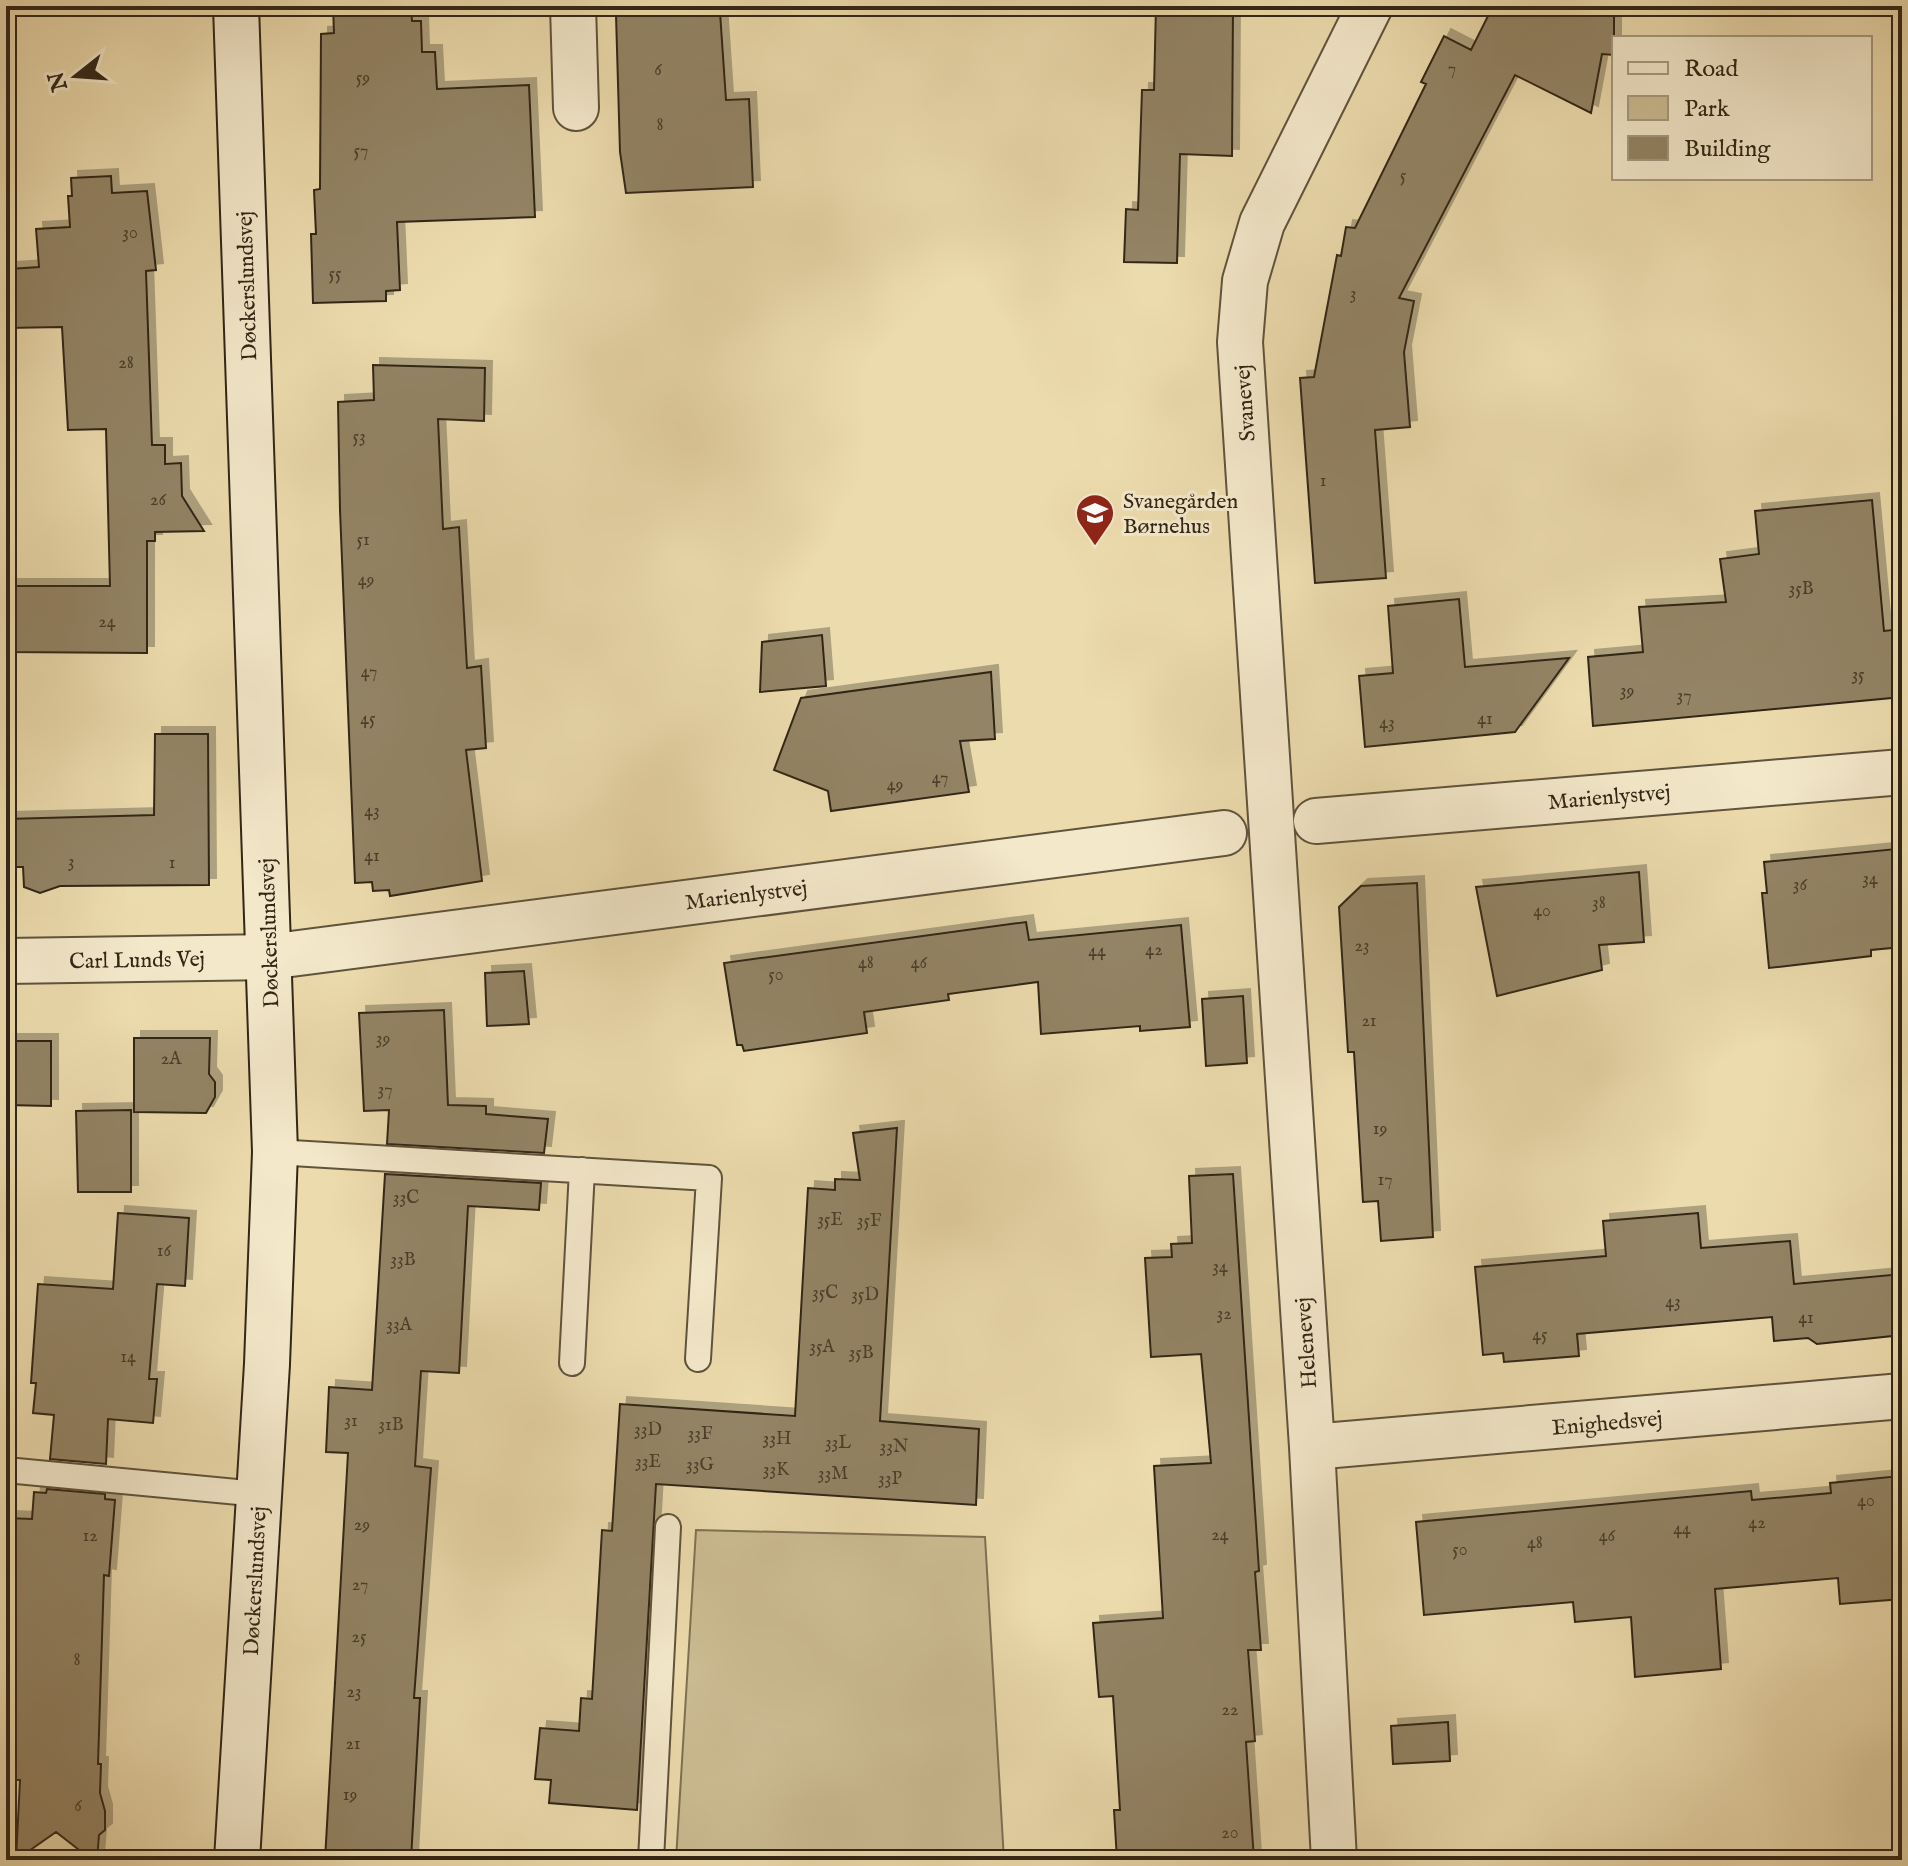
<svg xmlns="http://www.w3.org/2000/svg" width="1908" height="1866" font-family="'IM FELL English',serif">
  <defs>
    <filter id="shadow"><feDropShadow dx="7" dy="-7" stdDeviation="0" flood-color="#0004"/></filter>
  </defs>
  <rect width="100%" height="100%" fill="#ecdbad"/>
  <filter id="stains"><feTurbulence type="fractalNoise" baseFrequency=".0025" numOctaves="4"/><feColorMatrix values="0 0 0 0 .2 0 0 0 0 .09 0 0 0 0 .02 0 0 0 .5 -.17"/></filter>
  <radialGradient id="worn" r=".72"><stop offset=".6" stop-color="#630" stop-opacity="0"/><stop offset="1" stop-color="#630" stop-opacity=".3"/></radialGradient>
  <path fill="#ccbc93" stroke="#7f7154" stroke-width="2" d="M696,1530L985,1537L1004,1860H676Z"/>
  <path fill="#938465" stroke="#322616" stroke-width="2" filter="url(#shadow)" d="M333,6H411L412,21H421L422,52H435L437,89L529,85L535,217L397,222L400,290L386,291V301L313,303L311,234H316L314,190L320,189L321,34L334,33Z
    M632,6H711V12H720L726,100L749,99L753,187L626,193L620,152L616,15L633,14Z
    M1156,6H1233L1232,156L1180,154L1177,263L1124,262L1126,209L1138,210L1142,90H1154Z
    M1493,6H1614V55L1602,54L1591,113L1515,75L1399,298L1414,301L1404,352L1410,427L1375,430L1386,578L1315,583L1300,378L1314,377L1337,255L1341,256L1346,227L1355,228L1426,84L1421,82L1444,36L1471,50Z
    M111,176L112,193L147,191L156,270L146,271L152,445H165V464L181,463L182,496L204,531L155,532V541H147V653L6,652V586H110L106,429L68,430L62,327L6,328V275L9,269L39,267L36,229L70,227L68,196H72L71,178Z
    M373,365L485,368L484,421L438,419L443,529L459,527L467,668L481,666L486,748L466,750L482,881L390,896L389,890L373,891L372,882L355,883L340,510L338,402L374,400Z
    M1872,500L1884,631L1902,629V697L1593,726L1588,657L1643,652L1639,607L1726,602L1720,559L1759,554L1755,511Z
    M1459,599L1465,667L1569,658L1515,732L1365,747L1359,676L1393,673L1388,606Z
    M822,635L826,686L760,692L762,642Z
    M991,672L995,739L960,741L969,792L831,811L828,791L774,770L801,698Z
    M155,734H208L209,885L60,886L40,893L24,887L23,867H6V819L154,815Z
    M1896,849L1898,874H1902V947L1871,950V956L1769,968L1762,893H1767L1764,862Z
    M1639,872L1644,942L1599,945L1602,970L1497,996L1476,887Z
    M1417,883L1433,1237L1381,1241L1378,1201L1363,1202L1354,1052H1348L1339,907L1361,886Z
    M1026,922L1029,940L1181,925L1190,1027L1140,1031V1026L1041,1034L1038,982L948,994L949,1000L864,1012L867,1033L744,1051L742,1045H737L724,963Z
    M524,971L529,1024L487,1026L485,973Z
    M1243,996L1247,1063L1206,1066L1202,999Z
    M444,1010L448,1105L486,1106V1114L548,1119L544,1153L387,1144L389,1110L364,1111L359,1013Z
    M134,1038H210L209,1074L215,1082V1097L206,1113L134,1112Z
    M6,1041H51V1106L6,1105Z
    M131,1110V1192H78L76,1111Z
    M897,1128L880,1421L979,1429L976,1505L656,1484L637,1810L549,1803L551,1780L535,1779L540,1728L579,1731L581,1698L592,1699L602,1530L612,1531L620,1404L795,1416L808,1188L835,1190V1179L860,1180L853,1133Z
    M385,1174L541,1183L539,1210L468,1206L459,1373L421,1371L415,1466L431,1468L414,1698H420L411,1860H325L348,1453L326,1452L329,1387L372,1390Z
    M1233,1174L1259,1571L1255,1572L1261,1650H1248L1255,1741L1246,1742L1254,1860H1117L1114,1810H1120L1113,1696L1099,1697L1093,1623L1163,1618L1154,1466L1211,1463L1201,1354L1151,1357L1145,1258L1172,1257L1171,1244L1192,1243L1189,1176Z
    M118,1213L189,1218L185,1286L157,1284L149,1379H157L153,1423L108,1419L106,1464L50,1459L54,1415L33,1413L36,1383H31L38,1284L113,1289Z
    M1698,1213L1701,1248L1790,1241L1794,1284L1902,1274V1335L1817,1344L1808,1338L1774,1341L1772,1317L1577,1334L1579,1356L1504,1362L1503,1353L1483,1355L1475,1267L1606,1256L1603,1221Z
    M1900,1476L1902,1599L1840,1604L1838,1578L1715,1589L1721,1669L1635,1677L1631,1617L1575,1622L1573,1602L1424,1615L1416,1522L1751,1491L1752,1500L1831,1493L1830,1483Z
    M47,1489L105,1494V1499L115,1500L109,1576L104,1575L98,1764H101L100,1793L105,1811V1830L99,1835L97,1860H92L56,1832L16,1860L20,1780H6V1518L32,1519L34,1492L46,1493Z
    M1448,1722L1450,1761L1393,1764L1391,1726Z"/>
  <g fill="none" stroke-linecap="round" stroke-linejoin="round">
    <g stroke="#60533c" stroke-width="28">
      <path id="lane" d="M275,1152L709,1178L698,1359
        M572,1363L582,1170
        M6,1470L259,1494
        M651,1860L668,1527"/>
    </g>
    <g stroke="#60533c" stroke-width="48">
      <path id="street" d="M573,6L576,108
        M1316,821L1902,772
        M6,961L268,957L1224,833
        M1312,1447L1902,1396
        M1334,1860L1312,1447L1240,342L1245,281L1262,223L1370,6"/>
    </g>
    <g stroke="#322616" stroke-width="48">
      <path id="secondary" d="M236,6L275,1152L267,1364L237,1860"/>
    </g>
    <use href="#lane" stroke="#f3e8ca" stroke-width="24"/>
    <use href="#street" stroke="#f3e8ca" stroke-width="44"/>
    <use href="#secondary" stroke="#f3e8ca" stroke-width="44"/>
  </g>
  <defs>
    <g id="school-pin" transform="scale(2)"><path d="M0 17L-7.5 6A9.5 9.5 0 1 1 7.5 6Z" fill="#8f2418" stroke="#f3e8ca"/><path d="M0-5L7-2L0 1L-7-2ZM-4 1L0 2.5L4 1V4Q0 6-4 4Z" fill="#fff"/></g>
  </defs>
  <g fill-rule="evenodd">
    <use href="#school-pin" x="1095" y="513"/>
  </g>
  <g text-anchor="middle" stroke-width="6" stroke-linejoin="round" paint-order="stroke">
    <g font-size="18" fill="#4a3e2a">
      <text x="1452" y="74">7</text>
      <text x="658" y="75">6</text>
      <text x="363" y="83">59</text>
      <text x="660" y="130">8</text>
      <text x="361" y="156">57</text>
      <text x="1403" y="181">5</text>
      <text x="130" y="238">30</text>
      <text x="335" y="279">55</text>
      <text x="1353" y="299">3</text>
      <text x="126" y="368">28</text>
      <text x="359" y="442">53</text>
      <text x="1323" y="486">1</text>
      <text x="158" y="505">26</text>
      <text x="363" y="545">51</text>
      <text x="366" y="585">49</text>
      <text x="1801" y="594">35B</text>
      <text x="107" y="627">24</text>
      <text x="369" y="677">47</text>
      <text x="1858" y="680">35</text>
      <text x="1627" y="696">39</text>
      <text x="1684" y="701">37</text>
      <text x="368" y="724">45</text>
      <text x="1485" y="724">41</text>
      <text x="1387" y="728">43</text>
      <text x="940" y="783">47</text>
      <text x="895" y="790">49</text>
      <text x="372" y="816">43</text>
      <text x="372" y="861">41</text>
      <text x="71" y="867">3</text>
      <text x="172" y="868">1</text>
      <text x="1870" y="884">34</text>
      <text x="1800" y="890">36</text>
      <text x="1599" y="908">38</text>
      <text x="1542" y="916">40</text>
      <text x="1362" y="951">23</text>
      <text x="1154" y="955">42</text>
      <text x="1097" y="956">44</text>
      <text x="866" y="968">48</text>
      <text x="919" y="968">46</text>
      <text x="776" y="980">50</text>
      <text x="1369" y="1026">21</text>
      <text x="383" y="1044">39</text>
      <text x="171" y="1064">2A</text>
      <text x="385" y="1095">37</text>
      <text x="1380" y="1134">19</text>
      <text x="1385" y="1185">17</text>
      <text x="406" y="1203">33C</text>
      <text x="830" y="1225">35E</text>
      <text x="869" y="1226">35F</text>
      <text x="164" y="1256">16</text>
      <text x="403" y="1265">33B</text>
      <text x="1220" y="1272">34</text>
      <text x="825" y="1298">35C</text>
      <text x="865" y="1300">35D</text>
      <text x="1673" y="1307">43</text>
      <text x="1224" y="1319">32</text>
      <text x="1806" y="1323">41</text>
      <text x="399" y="1330">33A</text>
      <text x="1540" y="1340">45</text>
      <text x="822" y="1352">35A</text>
      <text x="861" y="1358">35B</text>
      <text x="128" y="1362">14</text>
      <text x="351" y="1426">31</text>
      <text x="391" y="1430">31B</text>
      <text x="648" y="1435">33D</text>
      <text x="700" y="1439">33F</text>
      <text x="777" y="1444">33H</text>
      <text x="838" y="1448">33L</text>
      <text x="894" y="1452">33N</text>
      <text x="648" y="1467">33E</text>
      <text x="700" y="1470">33G</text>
      <text x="776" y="1475">33K</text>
      <text x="833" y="1479">33M</text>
      <text x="890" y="1484">33P</text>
      <text x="1866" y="1506">40</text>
      <text x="1757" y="1528">42</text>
      <text x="362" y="1530">29</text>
      <text x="1682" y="1534">44</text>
      <text x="1220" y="1540">24</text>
      <text x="90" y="1541">12</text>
      <text x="1607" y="1541">46</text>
      <text x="1535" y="1548">48</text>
      <text x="1460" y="1555">50</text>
      <text x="360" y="1590">27</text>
      <text x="359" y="1642">25</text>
      <text x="77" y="1665">8</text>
      <text x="354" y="1697">23</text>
      <text x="1230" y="1715">22</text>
      <text x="353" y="1749">21</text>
      <text x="350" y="1800">19</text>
      <text x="78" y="1811">6</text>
      <text x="1230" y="1838">20</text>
    </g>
    <g font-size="22" fill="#322616" stroke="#f3e8ca">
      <text transform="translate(246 286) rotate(-92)" y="8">Døckerslundsvej</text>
      <text transform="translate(1244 403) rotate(-94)" y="8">Svanevej</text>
      <text transform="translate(1609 796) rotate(-5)" y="8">Marienlystvej</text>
      <text transform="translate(746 894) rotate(-7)" y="8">Marienlystvej</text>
      <text transform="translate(268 933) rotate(-92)" y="8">Døckerslundsvej</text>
      <text transform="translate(137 959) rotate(-1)" y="8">Carl Lunds Vej</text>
      <text transform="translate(1305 1343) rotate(-94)" y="8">Helenevej</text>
      <text transform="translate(1607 1422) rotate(-5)" y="8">Enighedsvej</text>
      <text transform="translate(254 1581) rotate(-87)" y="8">Døckerslundsvej</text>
    </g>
    <g font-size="22" fill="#322616" stroke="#f3e8ca" text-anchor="start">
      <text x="1123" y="508">Svanegården<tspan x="1123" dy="25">Børnehus</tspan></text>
    </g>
  </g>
  <rect width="1908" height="1866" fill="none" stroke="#ecdbad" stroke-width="32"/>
  <rect x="8" y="8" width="1892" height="1850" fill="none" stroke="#322616" stroke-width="4"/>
  <rect x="16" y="16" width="1876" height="1834" fill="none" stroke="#322616" stroke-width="2"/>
  <rect x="1612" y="36" width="260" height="144" fill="#f3e8ca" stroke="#a69a82" stroke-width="2"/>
  <rect x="1628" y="62" width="40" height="12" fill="#f3e8ca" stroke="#a69a82" stroke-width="2"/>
  <text x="1684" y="76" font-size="24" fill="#322616">Road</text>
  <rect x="1628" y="96" width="40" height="24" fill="#ccbc93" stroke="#a69a82" stroke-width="2"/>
  <text x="1684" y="116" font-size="24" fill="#322616">Park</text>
  <rect x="1628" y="136" width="40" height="24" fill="#938465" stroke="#a69a82" stroke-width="2"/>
  <text x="1684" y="156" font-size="24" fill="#322616">Building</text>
  <g transform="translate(76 76) rotate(253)" stroke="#f3e8ca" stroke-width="6" paint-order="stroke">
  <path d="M0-6L14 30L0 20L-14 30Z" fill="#322616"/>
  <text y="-12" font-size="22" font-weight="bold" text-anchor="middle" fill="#322616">N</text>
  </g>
  <rect width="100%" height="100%" filter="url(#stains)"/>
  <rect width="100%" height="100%" fill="url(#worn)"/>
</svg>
